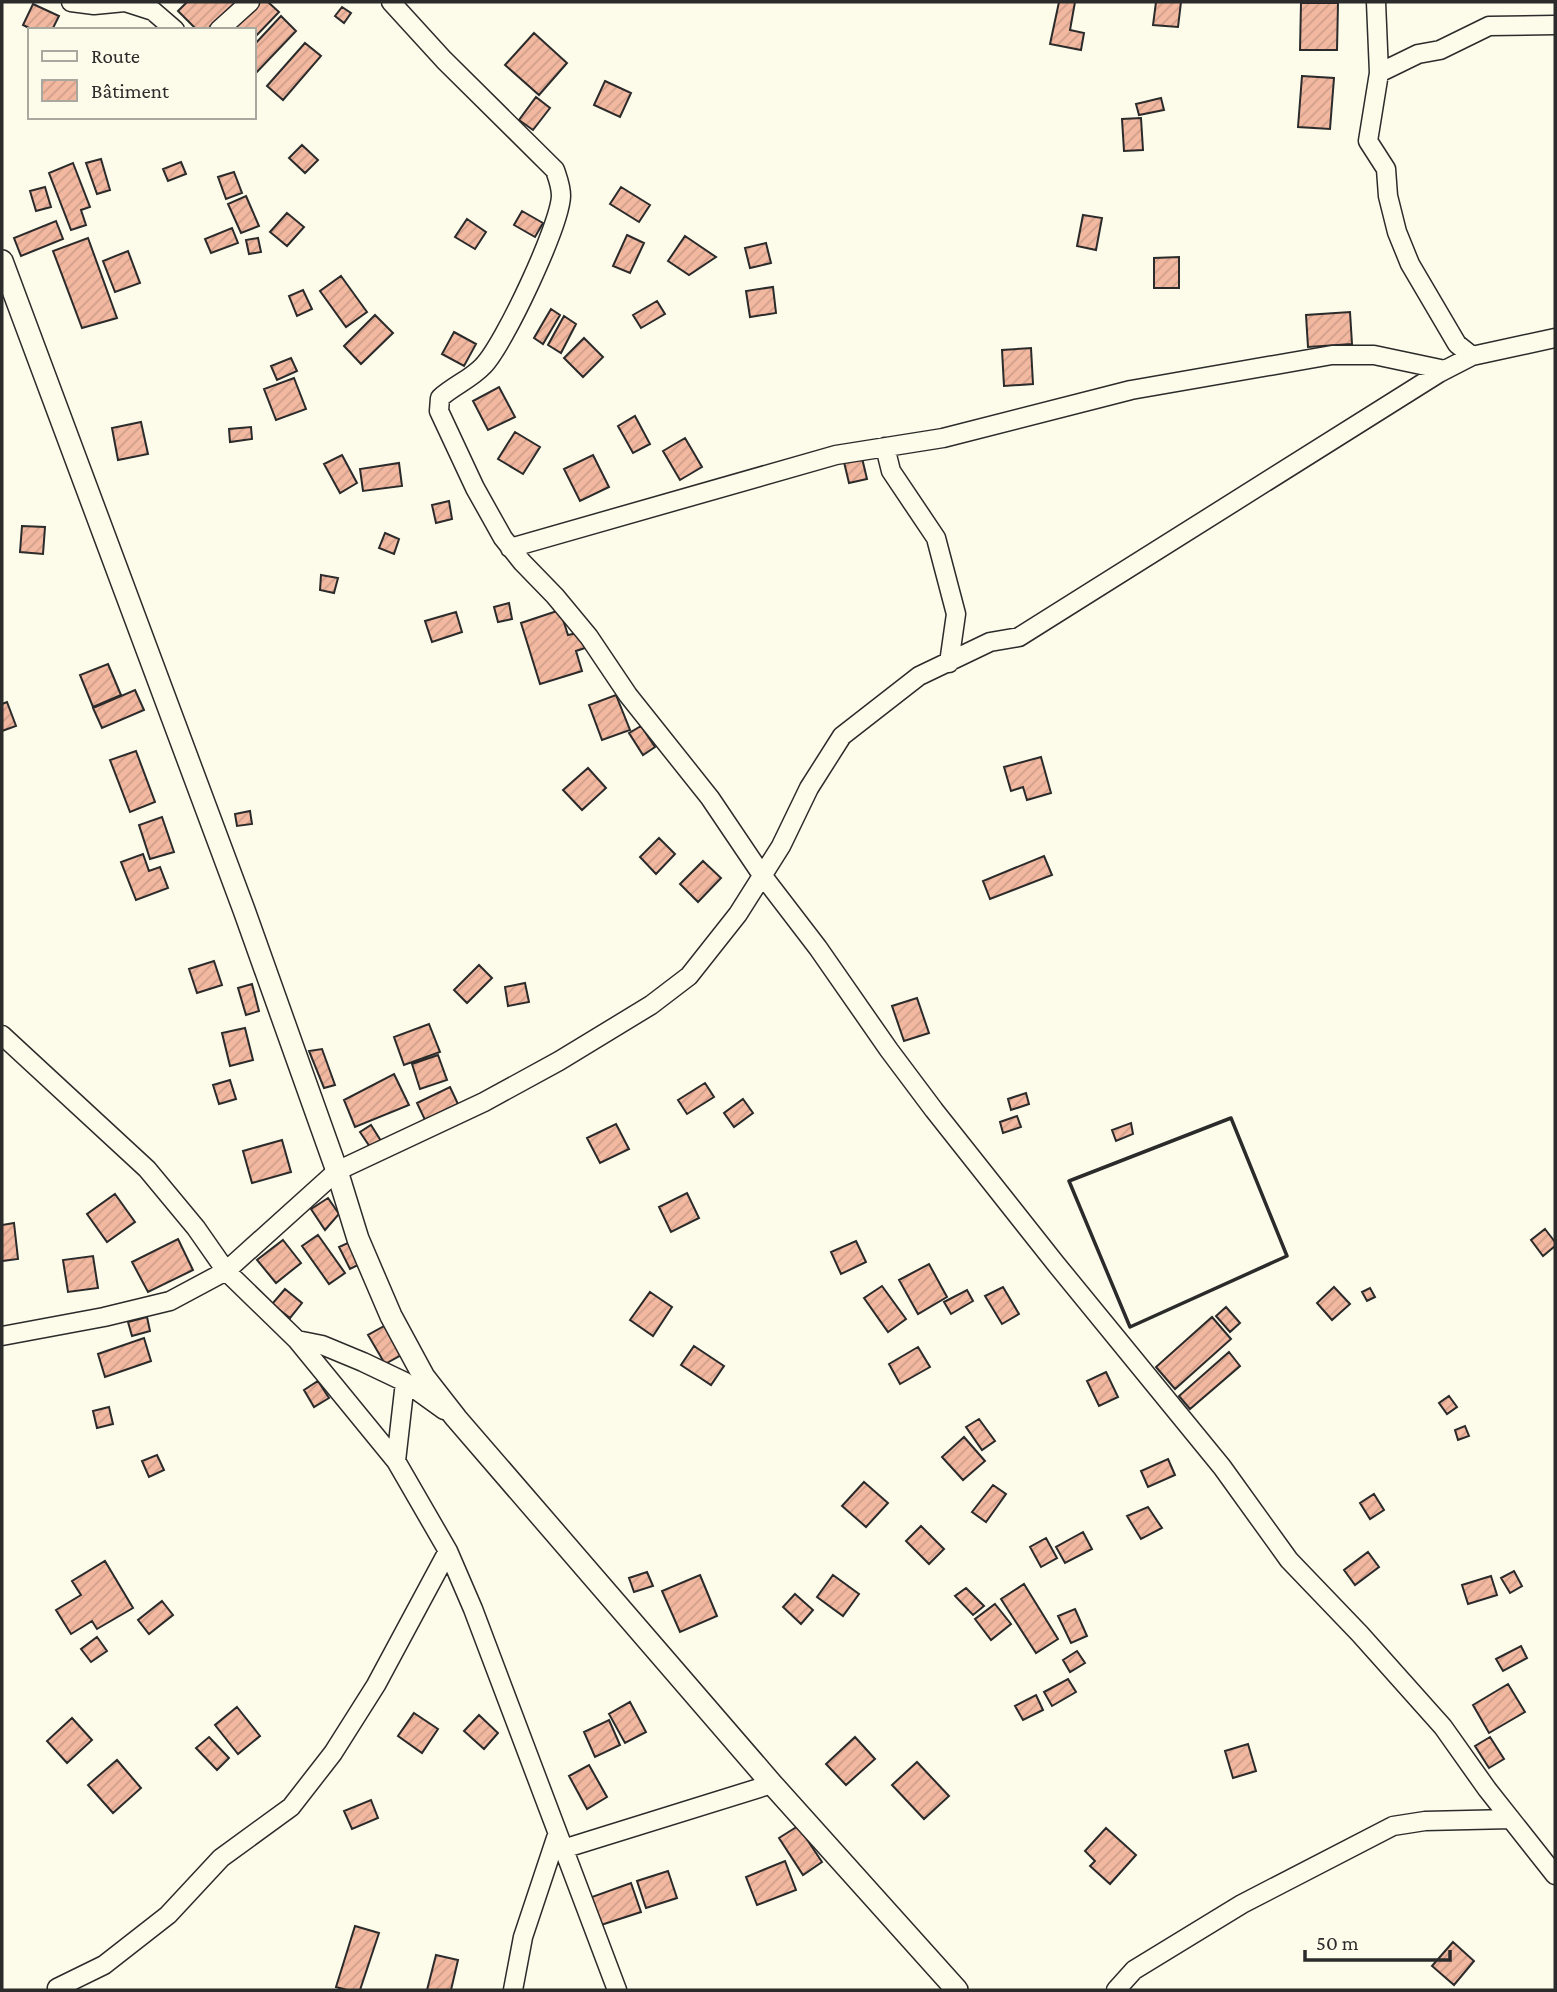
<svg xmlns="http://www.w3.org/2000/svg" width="1557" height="1992" font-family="'Crimson Pro',serif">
  <defs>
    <pattern id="building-hatch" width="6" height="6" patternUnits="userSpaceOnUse" patternTransform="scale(1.75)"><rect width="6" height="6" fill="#f2b8a0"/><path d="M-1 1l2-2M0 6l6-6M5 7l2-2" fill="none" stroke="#d09e8a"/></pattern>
  </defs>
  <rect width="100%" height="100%" fill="#fdfbea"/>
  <path fill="url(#building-hatch)" stroke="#2b2b2b" stroke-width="2" d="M187,2H236L207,30H197L178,11Z
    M258,2H268L279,12L254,38V30H230Z
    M1059,2H1075L1070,30L1084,33L1081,50L1050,44Z
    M1156,2H1181L1178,27L1153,25Z
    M1301,3H1338L1337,50H1300Z
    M33,4L59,16L52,30H33L23,25Z
    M342,7L351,13L344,23L335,16Z
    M281,16L296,31L254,75V45Z
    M534,33L567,63L539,95L505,65Z
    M305,43L321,56L283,100L267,86Z
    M1302,76L1334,78L1330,129L1298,127Z
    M605,81L631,93L620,117L594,105Z
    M536,97L550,108L533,130L519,120Z
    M1161,98L1164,110L1139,115L1136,104Z
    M1141,118L1143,150L1124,151L1122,119Z
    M302,145L318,160L305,173L289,158Z
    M101,159L110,190L97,194L86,163Z
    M181,162L186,174L168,181L163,169Z
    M73,163L90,207L81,210L86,225L71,230L49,173Z
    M234,172L242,193L226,199L218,177Z
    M45,187L51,207L36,211L30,191Z
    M621,187L650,205L639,222L610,204Z
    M246,196L259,226L241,233L228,204Z
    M522,211L543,223L535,237L514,225Z
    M287,213L304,227L287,246L270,232Z
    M1083,215L1102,218L1096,250L1077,246Z
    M467,219L486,232L475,249L455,237Z
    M56,221L63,239L21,256L14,238Z
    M232,228L238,243L211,253L205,239Z
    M627,235L644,243L630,273L613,266Z
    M685,236L716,257L689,275L668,261Z
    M88,238L117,318L82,328L53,251Z
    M258,238L261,252L249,254L246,240Z
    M766,243L771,263L750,268L745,248Z
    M128,251L140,283L115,292L103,261Z
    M1179,257V288H1154V258Z
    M341,276L367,312L346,327L320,291Z
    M773,287L776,313L750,317L746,291Z
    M303,290L312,309L297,316L289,296Z
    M657,301L665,314L641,328L633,315Z
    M551,309L560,315L543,344L534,338Z
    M1350,312L1352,344L1308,347L1306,315Z
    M375,315L393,333L361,364L344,346Z
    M564,316L576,324L561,353L548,345Z
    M454,332L476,344L464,366L442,354Z
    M584,338L603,357L583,377L564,358Z
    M1031,348L1033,384L1004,386L1002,350Z
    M291,358L297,371L277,380L271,366Z
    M294,378L306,409L276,420L264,389Z
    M499,387L515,417L488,430L473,401Z
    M635,416L650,444L633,453L618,426Z
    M141,422L148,454L118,460L112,428Z
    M251,427L252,439L230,442L229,429Z
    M515,432L540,447L523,474L498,459Z
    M685,438L702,467L680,480L663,451Z
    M342,455L357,483L340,493L324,464Z
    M593,455L609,487L580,501L564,469Z
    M862,458L867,479L849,483L844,462Z
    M399,463L402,486L363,491L360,469Z
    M449,501L452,519L436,523L432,505Z
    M22,526L45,527L43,554L20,552Z
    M385,533L399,539L394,554L379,548Z
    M321,575L338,578L334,593L320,590Z
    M509,603L512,619L498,622L494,607Z
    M560,610L568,635L577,633L588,647L576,651L582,671L540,684L521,623Z
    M456,612L462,632L432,642L425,621Z
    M108,664L121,695L93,707L80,675Z
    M135,690L144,710L102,728L93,708Z
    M616,695L630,730L602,740L589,705Z
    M7,702L16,726L2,731V704Z
    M641,726L655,747L643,755L629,733Z
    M136,751L155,802L130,812L110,760Z
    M1041,757L1051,793L1027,800L1023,787L1011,791L1004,767Z
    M588,768L606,788L582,810L563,790Z
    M250,811L252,824L237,826L235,814Z
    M162,817L174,852L150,859L139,825Z
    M659,838L675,854L656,874L640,857Z
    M143,854L149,871L160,867L168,888L136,900L121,862Z
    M1044,856L1052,875L990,899L983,881Z
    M703,861L721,878L698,902L680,884Z
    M214,961L222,985L197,993L189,969Z
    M479,965L492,978L467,1003L454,990Z
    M525,983L529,1002L508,1006L505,987Z
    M252,984L259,1011L246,1015L238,988Z
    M917,998L929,1033L904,1041L892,1006Z
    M429,1024L440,1052L404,1065L394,1037Z
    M245,1028L253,1060L230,1066L222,1033Z
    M322,1049L335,1085L324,1088L309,1051Z
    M438,1055L447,1080L420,1089L412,1064Z
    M394,1074L409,1105L355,1127L344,1100Z
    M230,1080L236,1099L219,1104L213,1085Z
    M705,1083L714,1097L687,1114L678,1100Z
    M450,1087L458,1104L425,1120L417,1103Z
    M1026,1093L1029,1104L1011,1110L1008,1099Z
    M743,1099L753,1113L734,1127L724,1113Z
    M1017,1116L1021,1127L1003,1133L1000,1122Z
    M1131,1123L1133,1134L1116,1141L1112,1130Z
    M616,1124L629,1149L600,1163L587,1138Z
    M371,1125L381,1141L370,1147L360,1132Z
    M282,1140L291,1172L252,1183L243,1151Z
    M687,1193L699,1218L671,1232L659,1207Z
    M115,1194L135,1222L107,1242L87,1214Z
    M328,1198L339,1214L325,1230L311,1209Z
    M14,1223L18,1259L2,1261V1225Z
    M1545,1229L1555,1242V1246L1543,1256L1531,1240Z
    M318,1235L345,1273L329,1284L302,1246Z
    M178,1239L193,1270L148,1292L132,1262Z
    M283,1240L301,1263L276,1283L257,1260Z
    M856,1241L866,1262L841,1274L831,1252Z
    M350,1242L360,1264L350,1269L339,1247Z
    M93,1256L98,1288L68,1292L63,1260Z
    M929,1264L947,1297L918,1314L899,1280Z
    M882,1286L906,1319L888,1332L864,1298Z
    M1003,1287L1019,1314L1002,1324L985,1296Z
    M1334,1287L1350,1304L1332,1320L1317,1303Z
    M1370,1288L1375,1297L1367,1301L1362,1292Z
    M285,1289L302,1303L290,1318L272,1304Z
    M967,1290L973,1301L951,1314L944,1302Z
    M650,1292L672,1307L653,1336L630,1320Z
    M1226,1307L1240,1323L1230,1332L1216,1316Z
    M147,1317L150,1331L132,1336L128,1322Z
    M1212,1317L1231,1339L1175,1389L1156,1367Z
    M386,1325L403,1354L385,1364L368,1335Z
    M144,1338L151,1361L105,1377L98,1354Z
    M694,1346L724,1366L711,1385L681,1365Z
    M918,1347L930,1367L900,1384L889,1364Z
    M1229,1352L1240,1366L1190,1409L1179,1396Z
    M1106,1372L1118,1397L1099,1406L1087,1381Z
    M318,1381L329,1398L314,1407L304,1390Z
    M1449,1396L1457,1407L1447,1414L1439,1403Z
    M109,1407L113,1424L97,1428L93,1411Z
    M979,1419L995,1441L982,1450L966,1427Z
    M1465,1426L1469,1436L1458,1440L1455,1430Z
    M964,1437L985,1461L963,1480L942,1457Z
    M157,1455L164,1470L149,1477L142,1461Z
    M1168,1459L1175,1475L1148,1487L1141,1471Z
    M864,1482L888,1503L866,1527L842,1506Z
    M993,1485L1006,1494L986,1522L972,1512Z
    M1374,1494L1384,1510L1370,1519L1360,1503Z
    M1148,1507L1162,1528L1141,1539L1127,1516Z
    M921,1526L944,1549L929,1564L906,1541Z
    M1083,1532L1092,1549L1065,1563L1056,1547Z
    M1046,1538L1057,1558L1041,1567L1030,1547Z
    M1368,1552L1379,1567L1355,1585L1344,1570Z
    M105,1561L133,1608L97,1629L92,1621L71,1634L56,1610L81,1595L72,1581Z
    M1514,1571L1522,1586L1510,1593L1501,1578Z
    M647,1572L653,1586L634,1592L629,1578Z
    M700,1575L717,1616L680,1632L662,1591Z
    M833,1575L859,1594L843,1616L817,1597Z
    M1491,1576L1497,1595L1468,1604L1462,1585Z
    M1024,1584L1058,1639L1036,1653L1001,1599Z
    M966,1588L984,1606L973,1615L955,1596Z
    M795,1594L813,1610L801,1624L783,1607Z
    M162,1601L173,1615L149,1634L138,1620Z
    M995,1604L1011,1624L991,1640L975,1619Z
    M1075,1609L1087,1636L1071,1643L1058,1616Z
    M97,1637L107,1651L91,1662L81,1649Z
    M1521,1646L1527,1658L1503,1671L1496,1659Z
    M1077,1651L1085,1663L1070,1672L1063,1660Z
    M1068,1679L1076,1692L1052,1706L1044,1692Z
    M1508,1684L1525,1712L1489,1733L1473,1705Z
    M1036,1695L1043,1710L1023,1720L1015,1706Z
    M630,1702L646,1732L625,1743L609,1714Z
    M237,1707L260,1736L238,1754L215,1725Z
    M414,1713L438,1729L422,1753L398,1736Z
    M479,1715L498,1733L484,1749L464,1731Z
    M72,1718L92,1740L67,1763L47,1741Z
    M609,1720L620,1745L595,1757L584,1732Z
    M209,1737L229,1758L217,1770L196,1748Z
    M855,1737L875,1759L846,1785L826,1764Z
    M1490,1737L1504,1759L1489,1768L1475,1746Z
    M1248,1744L1256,1771L1233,1778L1225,1751Z
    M117,1760L141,1788L113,1813L88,1785Z
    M917,1762L949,1796L924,1819L892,1785Z
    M589,1765L607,1797L587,1809L569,1776Z
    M371,1800L378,1818L352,1829L344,1811Z
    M798,1826L822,1862L803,1875L779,1838Z
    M1106,1828L1136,1855L1110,1884L1090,1866L1095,1861L1085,1851Z
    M785,1861L796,1890L757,1905L746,1877Z
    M668,1871L677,1898L646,1908L637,1881Z
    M631,1883L641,1912L598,1926L589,1898Z
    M355,1926L379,1933L360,1990H347L336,1987Z
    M1453,1942L1474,1961L1454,1985L1432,1966Z
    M436,1955L458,1960L451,1990H427Z"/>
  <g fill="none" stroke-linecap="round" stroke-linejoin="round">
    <g stroke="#2b2b2b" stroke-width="21">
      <path id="minor" d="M71,2L94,5L125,2L153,11L175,30
        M391,2L444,60L555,170C558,179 561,186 561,196C560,225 504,345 483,366C471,379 453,386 440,398L439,411L475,488L503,538L522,562L555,596L589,637L628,695L710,798L762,875L818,948L889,1050L934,1110L1056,1264L1222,1467L1289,1560L1360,1634L1443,1727L1487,1789L1555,1875
        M1376,2L1379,73L1368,141L1386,169L1388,196L1397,232L1410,264L1457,344L1472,356
        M219,30L250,2
        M1379,73L1418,54L1440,50L1489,26L1555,25
        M885,447L891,471L936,538L956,614L949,663
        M510,548L836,455L943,438L1131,390L1332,355H1374L1445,370
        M2,1035L147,1169L196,1228L226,1271L297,1340L322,1345L363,1362L405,1382L444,1410
        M2,1336L104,1317L170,1301L226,1271L337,1171L484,1102L559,1061L651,1005L689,976L738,914L781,846L809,788L842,736L919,676L990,642L1019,637L1439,373L1472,356L1555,338
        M297,1340L396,1461L448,1551L473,1609L617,1990
        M396,1461L405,1382
        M563,1849L772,1784
        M57,1988L104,1965L168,1915L221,1858L291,1807L333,1753L376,1685L448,1551
        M513,1990L523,1937L557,1835
        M1116,1990L1134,1970L1242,1904L1393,1826L1425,1821L1511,1819"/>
    </g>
    <g stroke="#2b2b2b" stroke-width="24">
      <path id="tertiary" d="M2,261L244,910L337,1171L358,1239L391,1316L424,1377L456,1418L772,1784L957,1990"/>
    </g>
    <use href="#minor" stroke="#fdfbea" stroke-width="18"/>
    <use href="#tertiary" stroke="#fdfbea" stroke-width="21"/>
    <path stroke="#2b2b2b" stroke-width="3.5" d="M1231,1118L1287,1256L1130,1327L1069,1181Z"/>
  </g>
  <rect width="1557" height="1992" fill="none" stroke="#2b2b2b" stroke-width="7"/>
  <rect x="28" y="28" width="228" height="91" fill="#fdfbea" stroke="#a9a89e" stroke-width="2"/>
  <rect x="42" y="51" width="35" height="10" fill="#fdfbea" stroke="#a9a89e" stroke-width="2"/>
  <text x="91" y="63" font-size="21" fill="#2b2b2b">Route</text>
  <rect x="42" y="80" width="35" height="21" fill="url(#building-hatch)" stroke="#a9a89e" stroke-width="2"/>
  <text x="91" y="98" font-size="21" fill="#2b2b2b">Bâtiment</text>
  <path d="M1305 1950v10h145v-10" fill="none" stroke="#2b2b2b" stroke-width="3.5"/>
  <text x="1316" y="1950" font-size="21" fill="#2b2b2b" stroke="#fdfbea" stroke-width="5" paint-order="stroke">50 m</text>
</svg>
